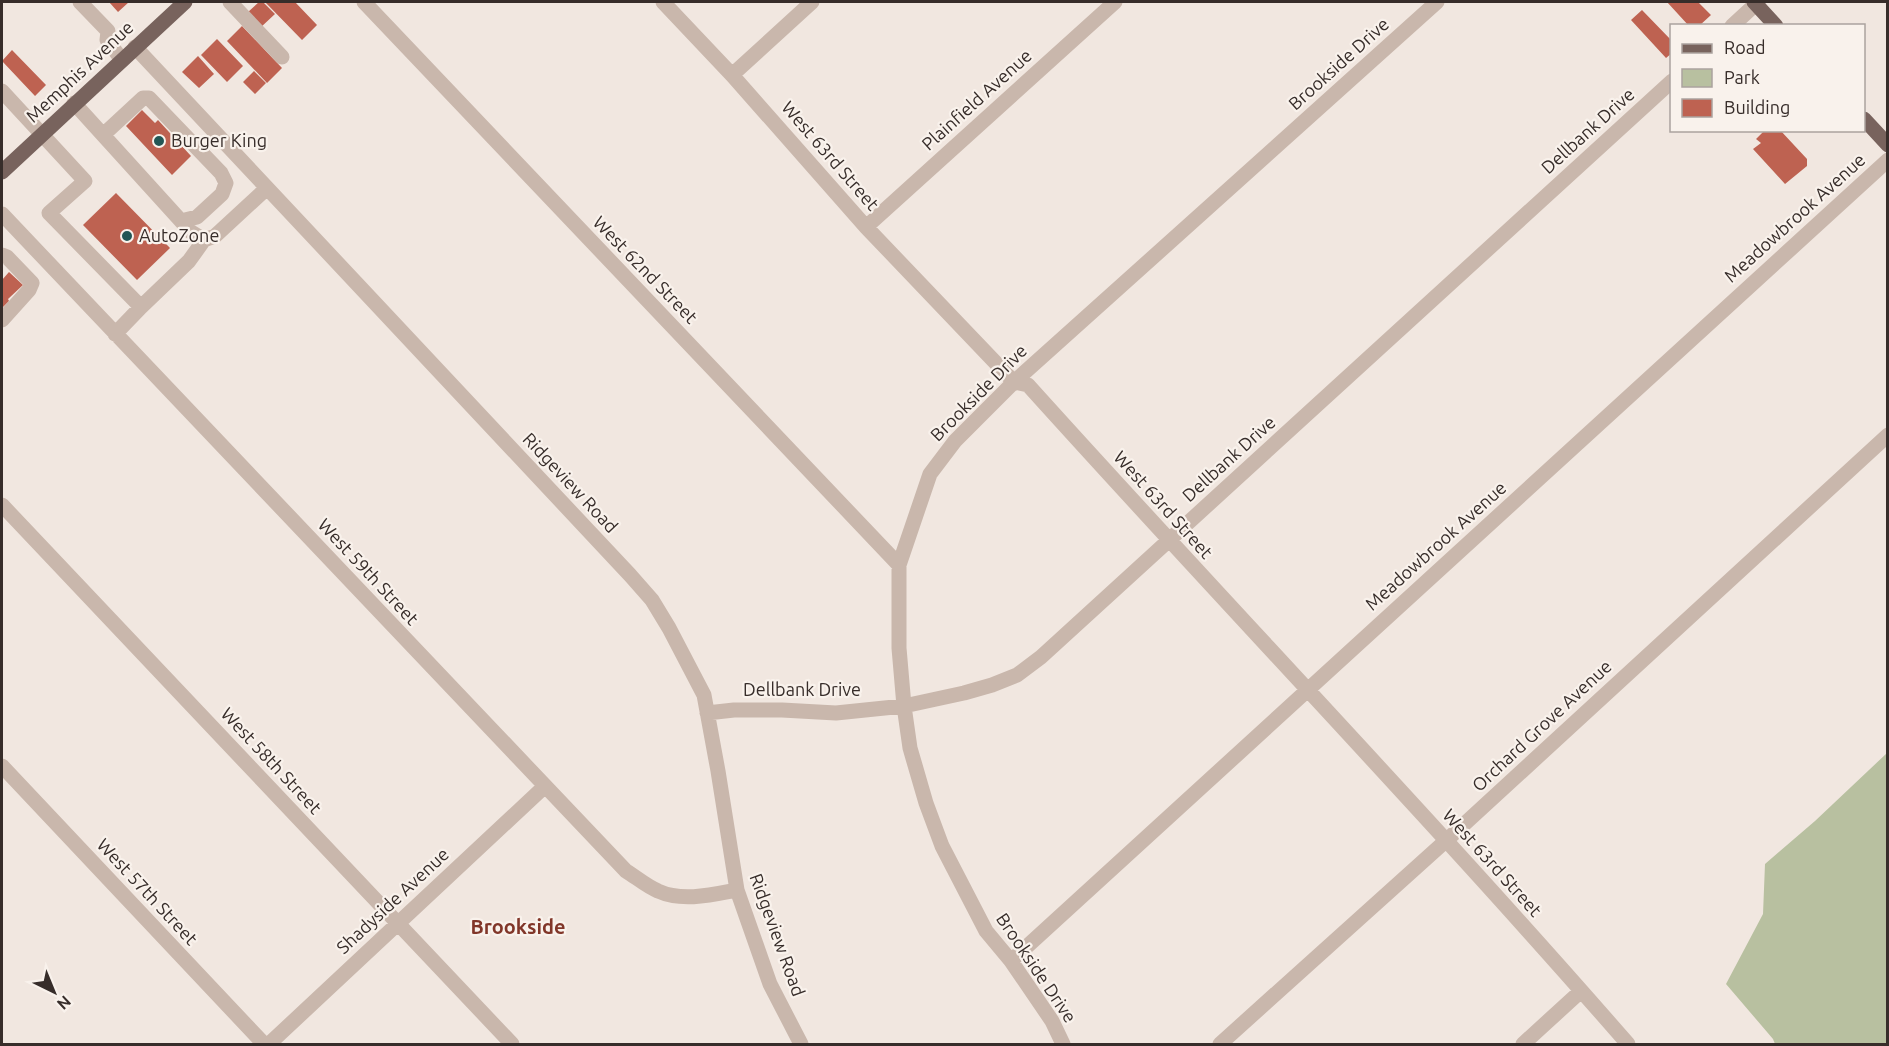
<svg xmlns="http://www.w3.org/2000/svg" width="1889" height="1046" font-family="Ubuntu,sans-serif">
  <rect width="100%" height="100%" fill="#f1e7e0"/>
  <path fill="#b8c0a0" d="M1887,753V1044H1775L1773,1039L1726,984L1763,914L1765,864L1815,821Z"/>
  <path fill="#be6251" d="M109,2H129L118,12Z
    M259,2H263L275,14L260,28L247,13Z
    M265,2H295L317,25L302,40Z
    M1667,2H1698L1711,15L1699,26H1689Z
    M1642,10L1672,41V53L1666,58L1631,20Z
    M242,26L282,68L267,83L227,41Z
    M217,39L243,66L227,82L201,55Z
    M12,50L46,85L35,96L2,61Z
    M198,56L214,74L199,88L182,72Z
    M254,71L266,83L255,94L243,82Z
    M142,110L155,123L158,120L191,156L172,175L126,126Z
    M1765,130H1780L1807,159V166L1785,184L1753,149L1761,143L1756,139Z
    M116,193L170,248L137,280L83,225Z
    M9,272L23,285L8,299L9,301L2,308V280Z"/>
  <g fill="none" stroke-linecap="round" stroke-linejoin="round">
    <path stroke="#c9b7ac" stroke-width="15" d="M80,2L108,31L107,40L122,60
      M230,2L282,57
      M364,2L899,565
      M663,2L732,75L866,227L1014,382L1028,385C1227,606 1433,820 1628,1044
      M1732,26L1758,2
      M135,47L630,575L652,600L669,628L704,695L718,771L737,890L770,984L801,1044
      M732,75L812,2
      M2,91L85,181L49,213L141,307L115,334
      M74,103L191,232L204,240L215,236L267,188
      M103,135L143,98H149L221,173L226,183L222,194L197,217L181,221
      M2,214L626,871C636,877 646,886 658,891C682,902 711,895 737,890
      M866,227L1115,2
      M2,255L7,257L32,283L29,290L2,320
      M141,307L189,261L204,240
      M2,505L512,1044
      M707,713L734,710H782L836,713L904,706L964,693L992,685L1017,675L1041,657L1672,81
      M2,766L264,1044
      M1011,961L1888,160
      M269,1044L544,787
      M1063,1044L1052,1021L1011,961L986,931L942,846L926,803L910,748L904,706L899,648V565L930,474L955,441L1014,382L1437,2
      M1220,1044L1460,828L1888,435
      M1523,1044L1581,991"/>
    <path stroke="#78635d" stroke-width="15" d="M1754,2L1776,26
      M1864,119L1888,145
      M2,172L185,2"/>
  </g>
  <g fill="#225655" stroke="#f9f2ec" stroke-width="2">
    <circle cx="159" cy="141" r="6"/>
    <circle cx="127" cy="236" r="6"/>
  </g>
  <g text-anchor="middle" stroke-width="4.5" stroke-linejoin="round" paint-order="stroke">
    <g font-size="18" fill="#372d2a" stroke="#f9f2ec">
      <text transform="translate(1339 64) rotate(-42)" y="6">Brookside Drive</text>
      <text transform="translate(80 72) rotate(-43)" y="6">Memphis Avenue</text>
      <text transform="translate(977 100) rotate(-42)" y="6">Plainfield Avenue</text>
      <text transform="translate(1588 131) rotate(-42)" y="6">Dellbank Drive</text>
      <text transform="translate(830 156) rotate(49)" y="6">West 63rd Street</text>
      <text transform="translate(1795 218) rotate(-42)" y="6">Meadowbrook Avenue</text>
      <text transform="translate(645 270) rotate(46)" y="6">West 62nd Street</text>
      <text transform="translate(979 393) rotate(-45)" y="6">Brookside Drive</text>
      <text transform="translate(1229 459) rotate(-42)" y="6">Dellbank Drive</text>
      <text transform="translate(570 483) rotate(47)" y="6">Ridgeview Road</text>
      <text transform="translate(1163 505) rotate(48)" y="6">West 63rd Street</text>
      <text transform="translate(1436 546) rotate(-42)" y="6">Meadowbrook Avenue</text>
      <text transform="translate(368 572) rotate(47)" y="6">West 59th Street</text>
      <text x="802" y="696">Dellbank Drive</text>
      <text transform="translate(1542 726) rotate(-43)" y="6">Orchard Grove Avenue</text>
      <text transform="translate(271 761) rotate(47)" y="6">West 58th Street</text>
      <text transform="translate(1492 863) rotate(48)" y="6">West 63rd Street</text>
      <text transform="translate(147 892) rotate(47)" y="6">West 57th Street</text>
      <text transform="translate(393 901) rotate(-43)" y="6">Shadyside Avenue</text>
      <text transform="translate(777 935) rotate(70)" y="6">Ridgeview Road</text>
      <text transform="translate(1036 968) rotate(56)" y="6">Brookside Drive</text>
    </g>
    <g font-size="18" fill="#372d2a" stroke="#f9f2ec" text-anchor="start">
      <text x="171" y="147">Burger King</text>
      <text x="139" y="242">AutoZone</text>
    </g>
    <g font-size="20" font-weight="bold" fill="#813629" stroke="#f9f2ec">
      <text x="518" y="934">Brookside</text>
    </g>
  </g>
  <rect width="1889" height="1046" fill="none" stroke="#372d2a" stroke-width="6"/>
  <rect x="1670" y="24" width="195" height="108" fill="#f9f2ec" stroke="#aba39e" stroke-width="1.5"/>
  <rect x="1682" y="44" width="30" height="9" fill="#78635d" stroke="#aba39e" stroke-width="1.5"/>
  <text x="1724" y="54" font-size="18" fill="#372d2a">Road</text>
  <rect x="1682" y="69" width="30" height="18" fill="#b8c0a0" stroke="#aba39e" stroke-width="1.5"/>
  <text x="1724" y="84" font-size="18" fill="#372d2a">Park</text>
  <rect x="1682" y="99" width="30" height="18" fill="#be6251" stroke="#aba39e" stroke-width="1.5"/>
  <text x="1724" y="114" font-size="18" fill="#372d2a">Building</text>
  <g transform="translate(54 992) rotate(137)" stroke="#f9f2ec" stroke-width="4.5" paint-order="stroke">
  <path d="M0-4.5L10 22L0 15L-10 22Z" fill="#372d2a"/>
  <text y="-9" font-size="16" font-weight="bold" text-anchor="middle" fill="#372d2a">N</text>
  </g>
</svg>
